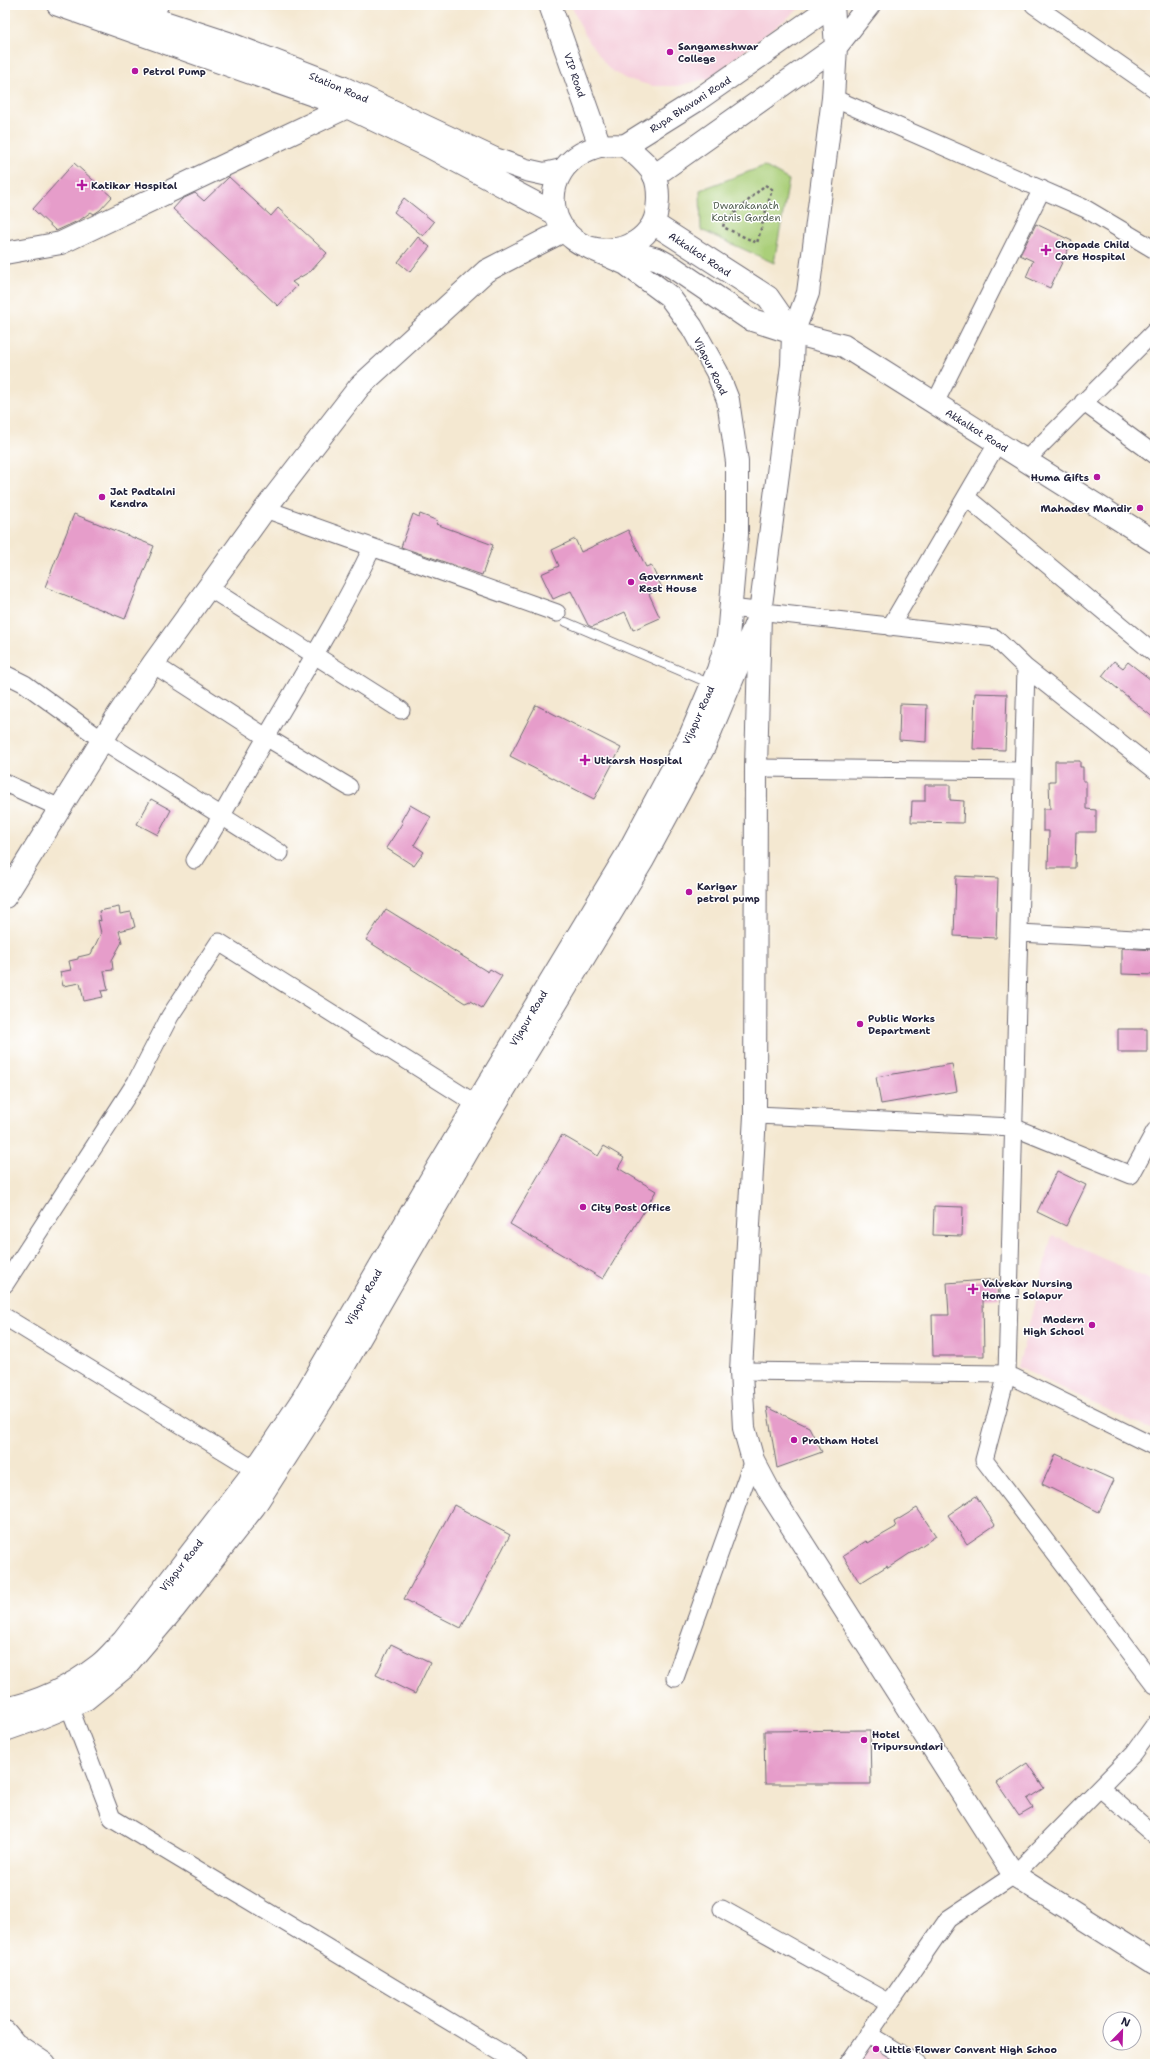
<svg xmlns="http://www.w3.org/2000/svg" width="1160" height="2069" font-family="'Shantell Sans',sans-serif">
  <rect width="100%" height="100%" fill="#fff"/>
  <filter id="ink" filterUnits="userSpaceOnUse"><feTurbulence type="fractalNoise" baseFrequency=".025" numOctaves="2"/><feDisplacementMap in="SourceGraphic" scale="8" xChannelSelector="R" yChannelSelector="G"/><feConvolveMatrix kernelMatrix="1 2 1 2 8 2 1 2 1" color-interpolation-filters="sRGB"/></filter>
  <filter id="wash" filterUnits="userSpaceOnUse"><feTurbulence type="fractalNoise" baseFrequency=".012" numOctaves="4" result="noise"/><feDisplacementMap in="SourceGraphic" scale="16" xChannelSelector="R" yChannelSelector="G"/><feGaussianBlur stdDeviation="0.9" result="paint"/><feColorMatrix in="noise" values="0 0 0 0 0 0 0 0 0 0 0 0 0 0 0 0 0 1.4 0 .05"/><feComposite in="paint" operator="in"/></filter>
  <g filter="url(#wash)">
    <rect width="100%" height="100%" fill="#f4e8d1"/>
    <path fill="#f5cfdc" d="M571,5H804L710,78L677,86H653L626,79L609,69L585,36Z
      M1052,1235L1155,1282V1432L1018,1367Z
      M868,2034L917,2064H849Z"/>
    <path fill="#aacf79" stroke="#66785a" d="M764,166L789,180L774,263L701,230L700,190Z"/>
    <g id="blocks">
      <path fill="#e69dca" d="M74,163L112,197L100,210L94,214L91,212L80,220L56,231L33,209Z
        M229,177L271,216L278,208L327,253L311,271L292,282L297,286L278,306L173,209L182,199L195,193L204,201Z
        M404,198L434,222L423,236L394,212Z
        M1036,224L1072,241L1050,288L1026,277L1033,261L1020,255Z
        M418,237L430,247L410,272L398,262Z
        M74,514L154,546L125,619L45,587Z
        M413,514L419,517L420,514L438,521L436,524L493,545L482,575L401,547Z
        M628,530L646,567L651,565L662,588L649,594L660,618L633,630L625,612L592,627L588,625L571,591L553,599L541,574L559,566L552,550L575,539L581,552Z
        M1114,661L1123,668L1128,662L1155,683V719L1102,676Z
        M975,693L1007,694L1005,750L973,749Z
        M900,704L927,705L926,742L899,740Z
        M536,705L621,748L594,799L510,756Z
        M1055,761H1080V767H1083V781H1086V809L1096,810V832H1076L1075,868H1048L1049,831H1043V809H1050L1049,781H1055Z
        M925,785H950V800L964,801L963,823L911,822L912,801H925Z
        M151,799L171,810L158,835L137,824Z
        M410,805L431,817L414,845L424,852L414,866L386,848L403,822L401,821Z
        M956,876L998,878L996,938L954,936Z
        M119,907L120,914L131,912L135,927L119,931L122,942L112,960L113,970L104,971L108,990L101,991L103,997L84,1001L80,983L63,986L60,972L71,970L69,961L78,959V957L91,954L101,933L98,920L101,921L99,911Z
        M386,909L488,972L490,969L502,976L482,1008L470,1001L465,1003L366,940Z
        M1122,948L1155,950V975L1122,974Z
        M1118,1029H1147V1052H1118Z
        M952,1064L957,1091L881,1104L876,1077Z
        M562,1135L598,1156L604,1146L624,1158L618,1168L656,1191L603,1279L510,1224Z
        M1057,1171L1086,1185L1066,1226L1037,1212Z
        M934,1206L963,1207L962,1236L933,1235Z
        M998,1279L999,1298L983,1299L984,1356H933L932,1315H949L947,1283Z
        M767,1407L809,1427L822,1452L777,1468Z
        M1056,1454L1114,1480L1099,1512L1042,1484Z
        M976,1496L995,1525L967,1544L948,1515Z
        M454,1505L510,1535L461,1628L404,1599Z
        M917,1508L936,1536L888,1568L887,1566L860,1583L843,1556L866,1541L868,1543L896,1527L894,1522Z
        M391,1644L430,1663L415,1694L376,1675Z
        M870,1730L871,1784H765L764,1731Z
        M1027,1763L1044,1788L1027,1799L1033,1808L1019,1816L997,1783Z"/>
    </g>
  </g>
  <g filter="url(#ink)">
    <use href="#blocks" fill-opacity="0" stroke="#6c6770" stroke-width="1"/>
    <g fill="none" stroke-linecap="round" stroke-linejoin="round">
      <g stroke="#6c6770" stroke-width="10">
        <path id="lane" d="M566,622L711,684"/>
      </g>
      <g stroke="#6c6770" stroke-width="19">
        <path id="street" d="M1034,5L1155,89
          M149,17L160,5
          M833,98L1086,209L1155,250
          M1083,402L1155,455
          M935,403L1042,189
          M1026,460L1155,331
          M966,497L1155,654
          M265,509L557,613
          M209,588L401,710
          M730,608L995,638L1026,668L1155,770
          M890,627L998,442
          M153,664L266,737L349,787
          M1026,668L1007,1374L984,1460L1155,1685
          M5,674L25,684L102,740L280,853
          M756,768L1023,771
          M5,783L60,808
          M195,860C221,819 243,777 267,736C303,674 341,613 372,548
          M1019,933L1155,940
          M755,1115L1013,1127L1131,1175L1155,1131
          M5,1284L136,1082L170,1016L219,942L476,1104
          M5,1317L255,1470
          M741,1371L1007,1374L1155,1447
          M675,1678L753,1460
          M69,1706L112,1818L520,2064
          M1100,1788L1155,1836
          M722,1909L890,2003
          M868,2034L917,2064
          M848,2064L948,1919L1014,1875L1134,1753L1155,1724"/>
      </g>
      <g stroke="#6c6770" stroke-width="24">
        <path id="secondary" d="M550,5L600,146
          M833,5L836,47L833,98L808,293L793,333L844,346L1155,542
          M624,146L696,101L833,5
          M654,176L836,47L869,5
          M5,253L61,243L347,107L360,99
          M760,614L756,768L755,1115L741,1371L744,1428L753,1460L771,1494L1014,1875L1155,1964
          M5,897L118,715L153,664L265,509L360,386L486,271L565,230"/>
      </g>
      <g stroke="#6c6770" stroke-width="24">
        <path id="primary" d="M58,5L347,107L428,146L556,214
          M112,5L228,43L342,87L495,159L526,170L544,174L562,170
          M600,146C607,146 617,144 624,146C627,147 631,151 634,153C642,160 649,166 654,175C660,189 659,213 652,225C644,238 630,248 615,249C548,258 526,166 600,146Z
          M621,249L658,259L674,268L749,319L793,333
          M5,1709C39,1702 72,1686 99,1665C108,1658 115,1649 123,1641L255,1470L302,1400L432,1177L627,854L690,736L718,670L728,637L737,534V462L728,400L717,372L692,327L669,296L626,264L590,248
          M5,1730L42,1717L86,1699L124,1668L174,1609L254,1507L341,1371L484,1123L643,860L704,747L760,613L792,365L793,333L768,297L653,223
          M5,2032L15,2044L45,2064
          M5,2061L8,2064"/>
      </g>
      <path stroke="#6c6770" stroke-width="2.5" stroke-dasharray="3 3" stroke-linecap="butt" d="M765,185L772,189L757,243L723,227L724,223Z"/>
      <use href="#lane" stroke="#fff" stroke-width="8"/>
      <use href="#street" stroke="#fff" stroke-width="17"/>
      <use href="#secondary" stroke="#fff" stroke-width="22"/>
      <use href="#primary" stroke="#fff" stroke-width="22"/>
    </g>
  </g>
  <g fill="#b5179e" stroke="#fff" stroke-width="1.5">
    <circle cx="670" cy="52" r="4"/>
    <circle cx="135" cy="71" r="4"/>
    <path d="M80 179h4v4h4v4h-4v4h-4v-4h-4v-4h4z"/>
    <path d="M1044 244h4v4h4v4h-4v4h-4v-4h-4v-4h4z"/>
    <circle cx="1097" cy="477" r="4"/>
    <circle cx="102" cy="497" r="4"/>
    <circle cx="1140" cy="508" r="4"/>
    <circle cx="631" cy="582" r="4"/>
    <path d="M583 754h4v4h4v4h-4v4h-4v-4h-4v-4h4z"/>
    <circle cx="689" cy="892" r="4"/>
    <circle cx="860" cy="1024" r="4"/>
    <circle cx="583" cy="1207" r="4"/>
    <path d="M971 1283h4v4h4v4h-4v4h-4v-4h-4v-4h4z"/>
    <circle cx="1092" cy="1325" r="4"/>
    <circle cx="794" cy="1440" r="4"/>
    <circle cx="864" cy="1740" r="4"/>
    <circle cx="876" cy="2049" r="4"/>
  </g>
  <g text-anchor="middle" stroke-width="3" stroke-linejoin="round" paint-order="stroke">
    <g font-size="10" font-weight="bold" fill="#22223b" stroke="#fff" text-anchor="start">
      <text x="678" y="50">Sangameshwar<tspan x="678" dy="12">College</tspan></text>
      <text x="143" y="75">Petrol Pump</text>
      <text x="91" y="189">Katikar Hospital</text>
      <text x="1055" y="248">Chopade Child<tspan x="1055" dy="12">Care Hospital</tspan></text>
      <text x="1089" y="481" text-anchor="end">Huma Gifts</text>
      <text x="110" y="495">Jat Padtalni<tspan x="110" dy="12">Kendra</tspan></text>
      <text x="1132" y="512" text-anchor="end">Mahadev Mandir</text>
      <text x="639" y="580">Government<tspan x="639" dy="12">Rest House</tspan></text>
      <text x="594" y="764">Utkarsh Hospital</text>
      <text x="697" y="890">Karigar<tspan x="697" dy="12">petrol pump</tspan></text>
      <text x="868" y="1022">Public Works<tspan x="868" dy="12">Department</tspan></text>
      <text x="591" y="1211">City Post Office</text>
      <text x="982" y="1287">Valvekar Nursing<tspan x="982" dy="12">Home - Solapur</tspan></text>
      <text x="1084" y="1323" text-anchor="end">Modern<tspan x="1084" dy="12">High School</tspan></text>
      <text x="802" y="1444">Pratham Hotel</text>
      <text x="872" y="1738">Hotel<tspan x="872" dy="12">Tripursundari</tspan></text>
      <text x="884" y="2053">Little Flower Convent High Schoo</text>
    </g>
    <g font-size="10" fill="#22223b" stroke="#fff">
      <text transform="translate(575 75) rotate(71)" y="4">VIP Road</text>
      <text transform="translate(339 87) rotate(23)" y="4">Station Road</text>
      <text transform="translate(690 104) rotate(-33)" y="4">Rupa Bhavani Road</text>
      <text transform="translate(700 254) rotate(33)" y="4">Akkalkot Road</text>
      <text transform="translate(711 366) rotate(64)" y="4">Vijapur Road</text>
      <text transform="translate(977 430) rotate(32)" y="4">Akkalkot Road</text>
      <text transform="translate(698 715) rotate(-66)" y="4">Vijapur Road</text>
      <text transform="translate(528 1018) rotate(-59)" y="4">Vijapur Road</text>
      <text transform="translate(363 1297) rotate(-60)" y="4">Vijapur Road</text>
      <text transform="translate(181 1565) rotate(-52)" y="4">Vijapur Road</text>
    </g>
    <g font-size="10" fill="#525f51" stroke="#fff">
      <text x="746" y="209">Dwarakanath<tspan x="746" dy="12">Kotnis Garden</tspan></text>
    </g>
  </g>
  <rect width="1160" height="2069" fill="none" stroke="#fff" stroke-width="20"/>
  <g transform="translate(1122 2031) rotate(23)"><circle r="19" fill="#ffffff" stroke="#a7a7b1"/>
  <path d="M0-3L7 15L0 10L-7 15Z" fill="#b5179e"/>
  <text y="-6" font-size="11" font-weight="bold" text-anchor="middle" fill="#22223b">N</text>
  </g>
</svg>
